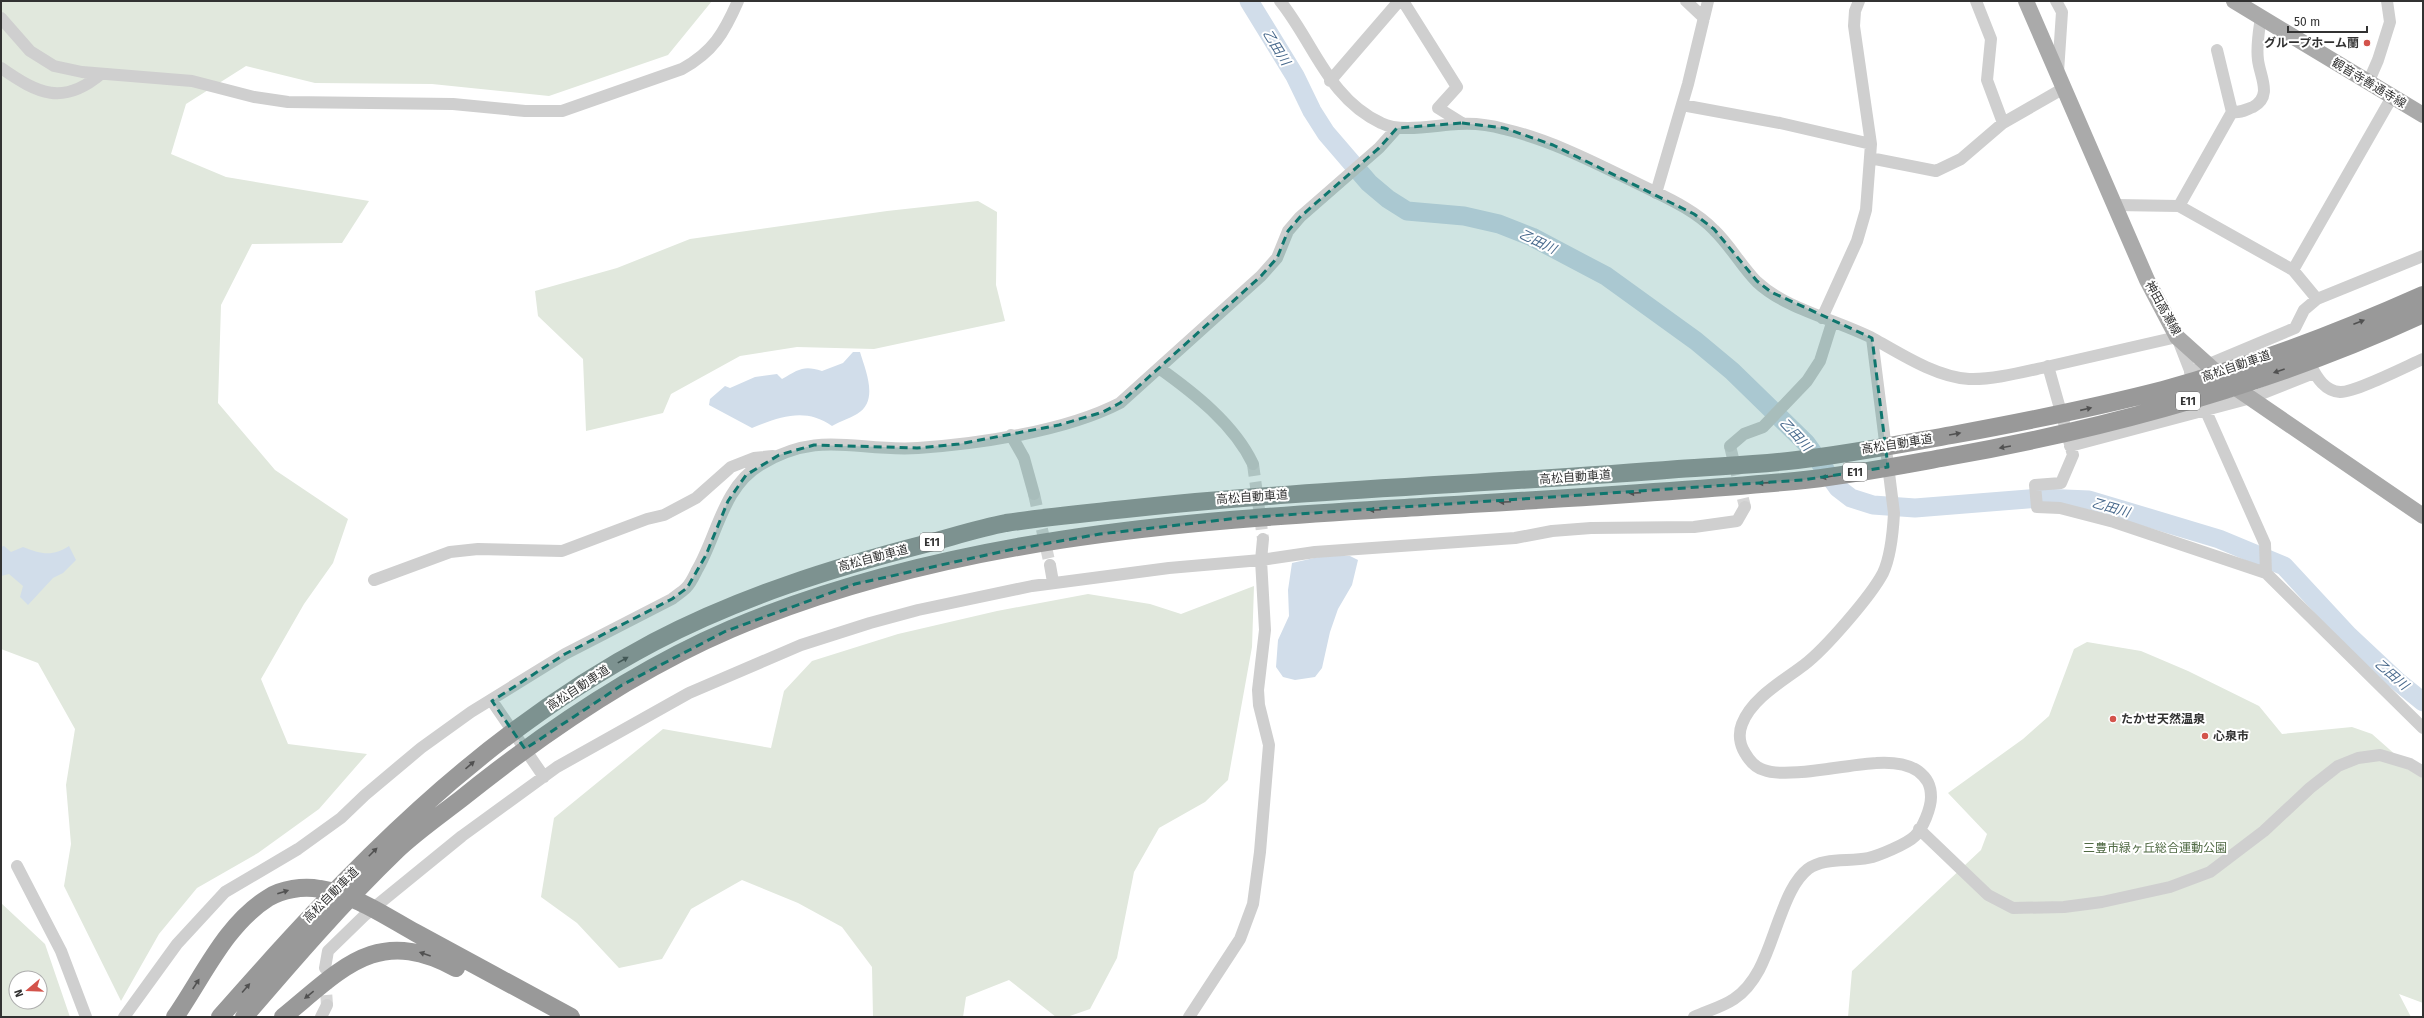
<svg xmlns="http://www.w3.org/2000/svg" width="2424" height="1018" font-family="'Fira Sans','Noto Sans JP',sans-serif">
  <rect width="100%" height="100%" fill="#fff"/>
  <path fill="#e1e8dd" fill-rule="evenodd" d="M1,1H712L668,55L549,96L432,84L315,83L246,66L186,104L171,154L226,177L369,201L342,243L252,244L221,305L218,403L275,470L348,519L333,563L304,604L261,679L288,744L367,754L319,809L258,853L197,888L159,934L121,1001L64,886L71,844L66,785L75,729L38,663L1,649Z
    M978,201L997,212L996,285L1005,321L874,349L797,347L740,356L671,394L663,413L586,431L583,359L538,316L535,291L617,268L690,239L887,211Z
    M1254,586L1252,647L1228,780L1205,802L1159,828L1134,872L1117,958L1090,1009L1067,1017H1056L1009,980L966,997L963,1017H873L872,967L842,927L798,903L742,880L691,909L662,959L619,968L577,923L541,897L554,818L663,729L771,748L784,691L812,661L898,634L997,611L1088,594L1150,604L1181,614Z
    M2087,642L2141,651L2188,671L2259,706L2282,734L2352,727L2372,734L2423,779V1003L2399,994L2411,1017H1848L1852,971L1981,850L1987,834L1948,793L2023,739L2049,716L2074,649Z
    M1,903L45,944L70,1017H1ZM16,978H40V1002H16Z"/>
  <path fill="#d1ddea" d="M853,352H860C866,372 879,401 857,414C849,419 840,421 832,426C805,407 780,417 752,428L709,405L710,399L725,386L730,388L755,377L777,374L782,379C799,369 804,365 822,371L843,363Z
    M4,546L11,552L23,547C40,554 53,557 69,546L76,560L63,573L53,578L28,605L20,597L23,586L9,574L1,576V547Z
    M1323,556H1350L1358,560L1352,585L1338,609L1330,632L1322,668L1315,677L1295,680L1283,677L1276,667L1278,640L1289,616L1288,590L1292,563Z"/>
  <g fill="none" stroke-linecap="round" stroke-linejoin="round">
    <path stroke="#d1ddea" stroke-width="19" d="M1249,1L1295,76L1312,111L1326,133L1369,183L1388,199L1407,211L1464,216L1499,224L1532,237L1606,276L1696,341L1732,371L1806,443L1838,488L1851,498L1873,505L1915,508L2041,498L2089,500L2219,539L2284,566L2348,635L2396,680L2423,702"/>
    <path stroke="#d6d6d6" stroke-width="12" stroke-dasharray="12 6" stroke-linecap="butt" d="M1730,446L1745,507
      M1253,464L1263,539
      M1034,494L1050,565
      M325,977L327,1005"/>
    <path stroke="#cfcfcf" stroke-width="12" d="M1280,1C1314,43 1328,98 1381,123C1400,133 1436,125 1458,124C1472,123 1490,125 1504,129C1556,141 1605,168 1653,191C1674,201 1698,213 1714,230C1730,245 1741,266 1757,282C1787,310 1838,320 1874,339C1901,354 1936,377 1969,379C1992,380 2023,372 2046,367C2090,357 2134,347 2177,337L2205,409L2265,544L2266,573
      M1403,1L1457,87L1438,108L1462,123
      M1686,1L1704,18
      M1976,1L1991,39L1987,80L2003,123
      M2056,1L2062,12L2058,72
      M1,18L30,51L54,66L82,72L192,81L254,97L288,102L453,104L525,111H562L682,69C713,52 724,33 738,1
      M2217,50L2232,112
      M1,68C38,94 63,106 101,74
      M1330,81L1399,1
      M2368,83L2378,60L2390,22L2387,1
      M1682,105L1780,123L1871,144
      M1870,158L1936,171L1961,159L2003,123L2064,88
      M1656,193L1688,84L1708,1
      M2115,205L2179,206L2293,270L2317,299
      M2179,206L2232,112C2241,113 2245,110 2253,107C2273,96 2260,77 2258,60C2256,46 2259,31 2261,17
      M2293,270L2392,97
      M1822,318L1857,241L1866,210L1871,144L1854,26L1855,11L1859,1
      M2048,366L2073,455L2061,483L2035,485L2037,507L2060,508L2114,522L2266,573L2423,728
      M2311,366C2317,378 2325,391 2340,392C2354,393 2407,366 2423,359
      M1159,368C1194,393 1234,424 1253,464
      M2190,372L2295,328L2304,310L2317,299L2423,256
      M1011,435L1024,458L1034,494
      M1730,446L1744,434L1763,427L1807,381L1820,361L1832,323
      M2070,446L2251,398L2314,373
      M1050,565L1053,582
      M374,580L450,552L478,549L562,551L647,519L664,515L696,498L731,467L754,458L773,456
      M492,701L544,777
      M1919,829L1988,895L2013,908L2064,907L2102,902L2170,887L2210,872L2264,831L2310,788L2338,766L2358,758L2380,755L2410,764L2423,772
      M17,866L61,951L86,1017
      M325,968L328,951L365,915L462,836L557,767L689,693L801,645L870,623L918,610L1032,586L1169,568L1261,560L1315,552L1515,538L1552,531L1591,528L1694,527L1737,521L1745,507
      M124,1017L177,944L225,892L298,849L341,818L365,795L421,748L471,712L565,654L672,599C677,595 682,592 686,588C691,583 694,576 697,570C717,536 723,487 760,465C820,429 856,452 918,448C979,444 1066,431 1120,403L1261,276L1277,258L1288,231L1300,217L1379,148L1397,128
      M321,1017L327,1005
      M1189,1017L1240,939L1253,904L1260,852L1269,745L1259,705L1258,690L1265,630L1261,560L1263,539
      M1694,1017C1707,1011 1722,1007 1734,999C1761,981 1769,945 1780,917C1786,901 1794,880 1808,869C1824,857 1849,862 1868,858C1878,856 1907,844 1915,836C1923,828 1931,808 1931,797C1931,785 1927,778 1918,771C1906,763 1891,762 1876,763C1850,764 1786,779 1764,770C1756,768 1749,760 1745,753C1740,745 1738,734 1742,724C1752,698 1783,681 1804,665C1825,649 1871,596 1883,573C1891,556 1893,532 1894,513L1872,338"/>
    <path stroke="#aaa" stroke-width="16" d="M2026,1L2147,280L2177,337L2227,382L2423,516
      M2234,1L2423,115"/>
    <path stroke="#999" stroke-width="18" d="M175,1017C203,977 225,925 268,898C282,889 303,886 320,889C354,894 387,917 416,933C468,961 519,989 571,1017
      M220,1017C350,869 478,735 654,642C740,597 832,568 925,544C952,537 979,528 1006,523C1046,517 1086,513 1126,509C1309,489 1494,484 1678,469C1717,466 1758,465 1797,460C1849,454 1901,444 1952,435C2023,422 2093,408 2163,390C2251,366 2340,332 2423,295
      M244,1017C293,960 342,903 396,851C416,832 439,816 461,799C544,732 633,671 731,629C943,539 1177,521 1405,508C1535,500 1665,493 1795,481C1846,476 1897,466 1947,457C2110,428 2272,384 2423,314
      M283,1017C342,969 377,925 456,968"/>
  </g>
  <defs><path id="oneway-solid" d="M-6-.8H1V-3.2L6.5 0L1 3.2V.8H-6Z"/></defs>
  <g fill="#515151">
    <use href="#oneway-solid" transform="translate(2359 322) rotate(-21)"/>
    <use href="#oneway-solid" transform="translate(2279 371) rotate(161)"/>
    <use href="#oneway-solid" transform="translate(2086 409) rotate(-13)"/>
    <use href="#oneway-solid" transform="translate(1955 434) rotate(-10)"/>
    <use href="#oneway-solid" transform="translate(2005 447) rotate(170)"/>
    <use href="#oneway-solid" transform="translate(1827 477) rotate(171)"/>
    <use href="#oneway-solid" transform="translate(1764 483) rotate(176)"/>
    <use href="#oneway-solid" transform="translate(1635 493) rotate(176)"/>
    <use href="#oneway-solid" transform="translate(1505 502) rotate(177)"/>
    <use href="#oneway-solid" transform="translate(1375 510) rotate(177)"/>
    <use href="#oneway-solid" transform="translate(623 660) rotate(-29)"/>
    <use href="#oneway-solid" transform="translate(470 765) rotate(-41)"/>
    <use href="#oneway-solid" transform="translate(373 852) rotate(-45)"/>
    <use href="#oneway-solid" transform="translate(283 892) rotate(-18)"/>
    <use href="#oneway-solid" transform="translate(425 954) rotate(-161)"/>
    <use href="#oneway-solid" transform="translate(196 984) rotate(-57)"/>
    <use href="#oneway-solid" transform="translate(246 988) rotate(-49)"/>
    <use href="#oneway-solid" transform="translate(309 995) rotate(141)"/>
  </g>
  <path fill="#0f766e" fill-opacity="0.2" stroke="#0f766e" stroke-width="3" stroke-dasharray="8 5" stroke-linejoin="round" d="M1462,123L1504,128L1553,145L1694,214L1714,229L1757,281L1771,292L1872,338L1888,467L1803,480L1239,518L1100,534L1009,550L855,584L726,631L622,685L525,749L492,701L565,654L672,599L687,588L706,555L728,501L746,475L779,455L814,445L917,448L959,444L1059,425L1103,412L1120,403L1261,276L1277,258L1288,231L1300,217L1379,148L1397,128Z"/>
  <g fill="#d3534b" stroke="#fff" stroke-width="1.5">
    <circle cx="2367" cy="43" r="4"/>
    <circle cx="2113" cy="719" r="4"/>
    <circle cx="2205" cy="736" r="4"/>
  </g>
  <g text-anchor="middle" stroke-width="4" stroke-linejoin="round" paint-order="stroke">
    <g fill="#fff" stroke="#707070" stroke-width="1">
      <rect x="2176" y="392" width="24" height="18" rx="3"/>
      <rect x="1843" y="463" width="24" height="18" rx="3"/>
      <rect x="920" y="533" width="24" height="18" rx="3"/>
    </g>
    <g font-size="11" font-weight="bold" fill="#323232">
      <text x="2188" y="405">E11</text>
      <text x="1855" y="476">E11</text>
      <text x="932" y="546">E11</text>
    </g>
    <g font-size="12" font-weight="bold" fill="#323232" stroke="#fff" text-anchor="start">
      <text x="2359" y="47" text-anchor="end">グループホーム蘭</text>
      <text x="2121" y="723">たかせ天然温泉</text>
      <text x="2213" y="740">心泉市</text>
    </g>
    <g font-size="12" fill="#323232" stroke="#fff">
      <text transform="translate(2369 83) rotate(31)" y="4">観音寺善通寺線</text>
      <text transform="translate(2163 308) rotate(61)" y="4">神田高瀬線</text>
      <text transform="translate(2236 366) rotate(-19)" y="4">高松自動車道</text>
      <text transform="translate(1897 444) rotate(-9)" y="4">高松自動車道</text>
      <text transform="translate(1575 477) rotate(-4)" y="4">高松自動車道</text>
      <text transform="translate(1252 497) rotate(-4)" y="4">高松自動車道</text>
      <text transform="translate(873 558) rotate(-15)" y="4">高松自動車道</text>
      <text transform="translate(578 688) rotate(-33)" y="4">高松自動車道</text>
      <text transform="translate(331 895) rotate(-45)" y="4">高松自動車道</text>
    </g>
    <g font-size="12" fill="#506a44" stroke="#fff">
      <text x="2155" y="852">三豊市緑ヶ丘総合運動公園</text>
    </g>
    <g font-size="13" font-style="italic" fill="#48698c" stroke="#fff">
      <text transform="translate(1277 47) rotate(58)" y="5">乙田川</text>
      <text transform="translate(1538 241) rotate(26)" y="5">乙田川</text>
      <text transform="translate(1796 434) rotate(47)" y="5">乙田川</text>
      <text transform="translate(2111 507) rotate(16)" y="5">乙田川</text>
      <text transform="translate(2392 674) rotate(41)" y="5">乙田川</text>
    </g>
  </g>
  <rect width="2424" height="1018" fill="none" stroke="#323232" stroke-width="4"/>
  <g transform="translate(28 990) rotate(251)"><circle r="19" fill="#ffffff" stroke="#adadad"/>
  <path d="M0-3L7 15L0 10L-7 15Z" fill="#d3534b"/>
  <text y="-6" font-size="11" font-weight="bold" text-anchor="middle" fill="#323232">N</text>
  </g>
  <path d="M2288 26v6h79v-6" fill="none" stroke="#323232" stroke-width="2"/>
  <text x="2294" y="26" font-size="12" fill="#323232" stroke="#ffffff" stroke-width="3" paint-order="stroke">50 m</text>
</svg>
